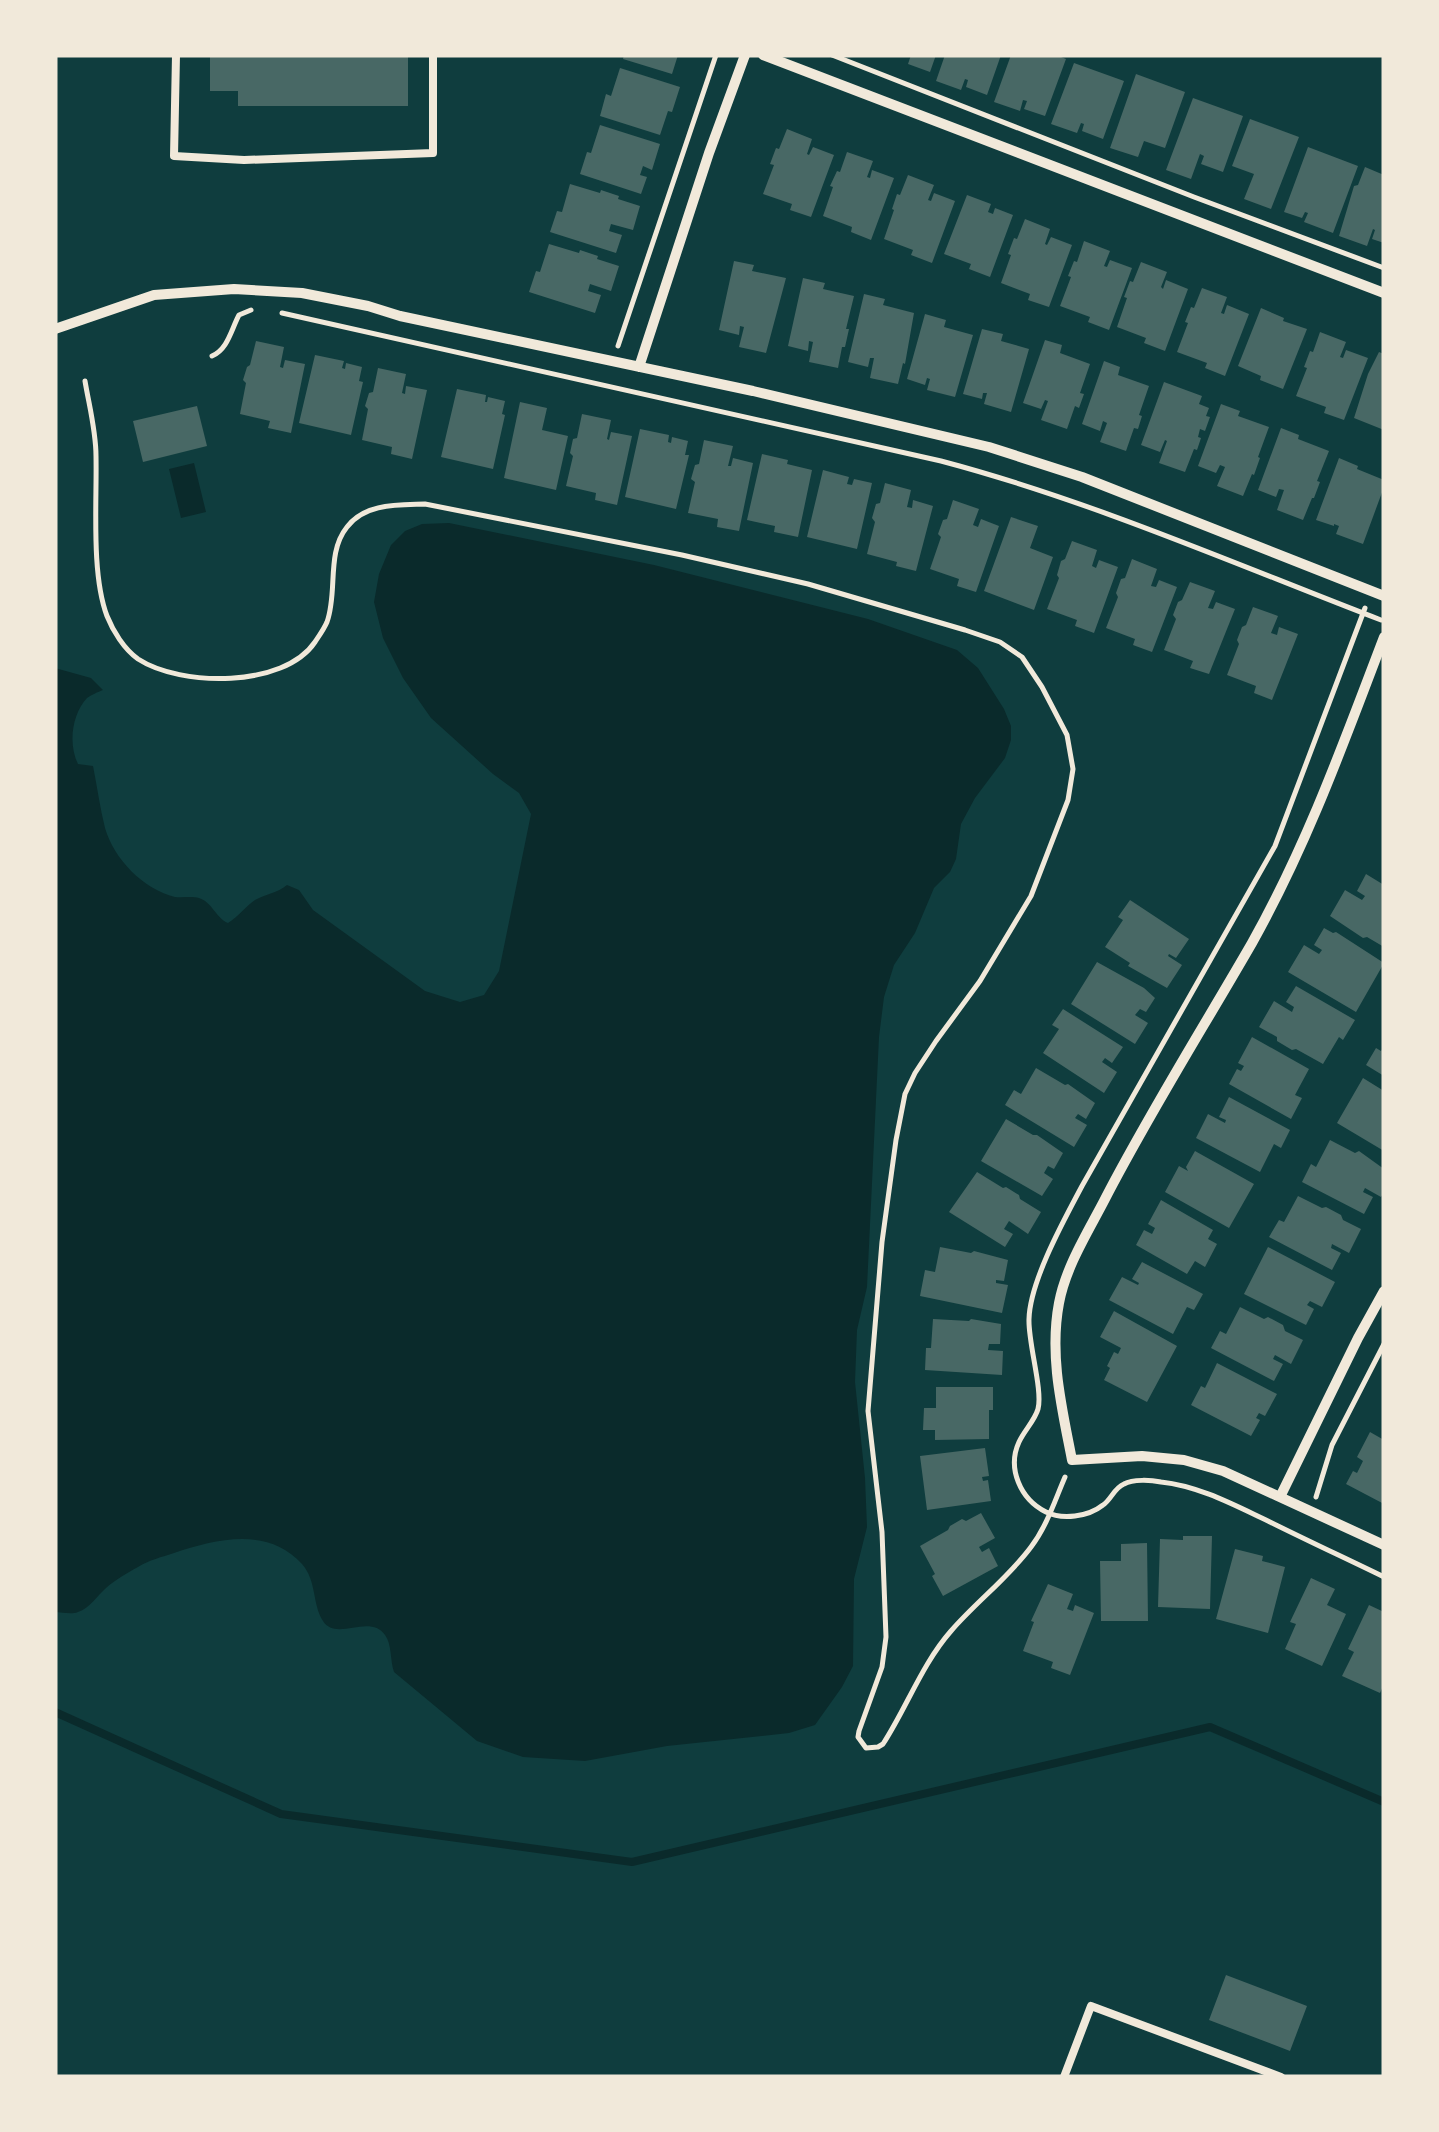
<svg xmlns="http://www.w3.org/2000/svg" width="1439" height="2132" font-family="'Titillium Web',sans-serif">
  <rect width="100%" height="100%" fill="#0f3d3e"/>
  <path fill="#0a2a2b" d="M194,463L206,512L181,518L169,469Z
    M449,523L654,565L868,619L957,650L978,668L1004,709L1011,726V740L1005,758L975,798L961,824L956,859L950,872L934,888L915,933L894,965L884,997L879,1037L867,1287L857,1330L855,1382L865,1478L867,1527L854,1579L853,1666L842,1687L815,1725L789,1733L667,1746L585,1761L523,1757L477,1741L394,1672C390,1661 392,1644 385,1635C370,1613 336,1642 323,1621C312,1604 317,1581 302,1564C268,1526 216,1539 174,1553C162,1557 149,1560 138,1567C127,1573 115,1580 106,1588C97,1596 90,1608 78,1612C71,1615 62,1612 55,1612V668L91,678L103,690C98,692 91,695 87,698C72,714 68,744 78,764L93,766C97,786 100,808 105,828C114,859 143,889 175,897C183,898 192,896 199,898C212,902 216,918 228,923C239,916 247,905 255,900C266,894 277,893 287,885L299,890L313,910L425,991L460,1002L484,995L499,971L531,814L519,793L493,774L431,718L403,678L383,638L374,602L379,574L391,545L405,531L422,524Z"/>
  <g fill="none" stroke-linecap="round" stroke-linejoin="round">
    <path stroke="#0a2a2b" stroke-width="8" d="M55,1712L281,1814L632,1862L1210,1727L1384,1802"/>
  </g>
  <path fill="#486865" d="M210,55H408V106H238V91H210Z
    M624,55H678L672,74L623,59Z
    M911,55H936L930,72L908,64Z
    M945,55H1001L987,95L966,87L968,80L965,79L961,90L936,81Z
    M1011,55H1056L1066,59L1045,116L1024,109L1027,101L1023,100L1020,111L994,102Z
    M1074,63L1124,81L1103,139L1082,131L1084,124L1081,123L1077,133L1051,124Z
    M620,68L680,87L672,112L668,111L660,135L600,116L606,94L611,96Z
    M1136,74L1185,92L1165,148L1144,141L1138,157L1110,148Z
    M1193,98L1243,116L1223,172L1201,164L1204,156L1200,154L1191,179L1166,170Z
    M1250,119L1299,137L1271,209L1244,199L1254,174L1232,166Z
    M600,125L660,144L652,170L643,166L640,175L647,177L641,194L580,174L587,152L591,153Z
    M787,129L812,139L807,154L809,155L813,147L834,155L811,217L790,210L792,204L763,194L774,165L770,164L776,148L779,149Z
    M1308,147L1358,166L1333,233L1304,222L1308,213L1305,212L1302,218L1284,212Z
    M847,152L873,161L867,177L870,178L872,170L894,178L871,240L851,232L852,227L823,216L833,187L830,186L837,171L840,172Z
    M1365,167L1384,175V243L1372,239L1375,230L1373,229L1367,246L1339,236L1354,186L1358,185Z
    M908,175L934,185L928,200L931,201L934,193L955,201L932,263L911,255L913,250L884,239L894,210L892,209L897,194L900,195Z
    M570,184L600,193L601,190L619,196L618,199L640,206L633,230L611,224L609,231L622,235L616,253L550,232L557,211L562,212Z
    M967,195L991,204L988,212L993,214L995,208L1013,215L990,277L969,269L971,264L944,254Z
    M1025,219L1050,229L1045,244L1047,245L1051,237L1072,245L1049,307L1028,300L1030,294L1001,283L1011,255L1008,254L1014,238L1017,239Z
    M1084,241L1110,251L1104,266L1107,267L1110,260L1132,268L1109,330L1088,322L1090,317L1060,306L1071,277L1068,276L1074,261L1077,262Z
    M549,244L579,253L580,250L598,256L597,259L619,266L611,291L590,284L588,291L601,295L595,313L529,292L536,271L540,272Z
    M734,261L754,265L752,271L786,278L766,353L739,347L744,327L740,326L739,335L719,330Z
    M1141,262L1167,272L1161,287L1163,289L1166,280L1188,289L1165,351L1144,343L1146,338L1117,327L1127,298L1124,297L1130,281L1133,282Z
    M803,278L825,283L823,289L854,296L846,329H849L845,347H842L838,368L809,362L813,342L809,341L808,351L788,346Z
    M1202,288L1227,297L1221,313L1224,314L1227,305L1249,314L1225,376L1205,368L1207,363L1177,352L1188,323L1185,322L1191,307L1194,308Z
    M864,294L885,299L883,305L914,313L905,364L903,363L898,384L870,378L874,358H870L868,367L848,362Z
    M1261,308L1284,318L1283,321L1307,329L1283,389L1260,380L1261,376L1238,366Z
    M925,314L946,320L944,327L973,335L955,397L927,390L930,379L927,378L925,385L907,379Z
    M982,329L1003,334L1001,341L1029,349L1011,412L984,404L987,393H983L982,399L963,394Z
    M1320,332L1346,342L1340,357L1343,358L1346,350L1368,358L1344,420L1324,413L1326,407L1296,396L1307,368L1304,367L1310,351L1313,352Z
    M1045,340L1062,345L1060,353L1090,364L1080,393L1084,394L1079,408L1075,406L1067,429L1041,420L1048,401L1045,400L1041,409L1023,403Z
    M256,341L284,347L280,367L283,368L285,360L305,364L291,433L268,428L270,421L240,414L246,383L243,380L247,367L250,365Z
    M1379,352L1384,354V430L1354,418L1368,374Z
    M315,355L344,361L342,368L345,369L346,363L362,367L359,381L363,382L351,435L299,423Z
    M1104,361L1120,367L1118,375L1149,386L1139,415L1142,416L1138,429L1134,428L1126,451L1100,442L1107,423L1103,421L1100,431L1082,424Z
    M378,368L406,374L402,393L405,394L406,386L427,390L412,459L391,454L392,447L362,440L368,409L365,406L369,393L373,392Z
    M1164,382L1202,396L1199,404L1209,408L1206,416L1210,417L1205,431L1200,429L1198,437L1201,438L1197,450L1194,449L1185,472L1159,463L1167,441L1165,440L1160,452L1141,445Z
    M457,389L486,395L485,402H487L488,397L505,401L502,414L505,415L493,469L441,457Z
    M520,402L547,408L542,430L568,436L556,490L504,478Z
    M1221,404L1240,411L1238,416L1269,427L1258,457L1260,458L1254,475L1252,474L1243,496L1217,486L1225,467L1220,465L1216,473L1198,466Z
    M197,406L207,446L143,462L133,421Z
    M582,414L611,420L607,439L609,440L611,432L632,436L617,505L595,500L596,493L566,486L573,456L570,453L573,439L577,438Z
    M1281,428L1299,435L1298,439L1329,451L1317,481L1320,482L1314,498H1312L1303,520L1277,510L1284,490L1279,489L1276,497L1258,490Z
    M640,429L669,435L668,442L671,443L672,437L688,441L685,455H689L676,509L625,497Z
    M704,440L733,446L728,466H731L733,458L753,463L739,531L717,527L718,519L688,513L695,482L691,479L695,465L699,464Z
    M762,454L788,460L787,464L812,470L798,537L774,532L775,526L747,520Z
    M1339,458L1358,466L1357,469L1384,480V487L1363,544L1336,534L1339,526L1334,524V526L1316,520Z
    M823,470L849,477L847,484L852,485L854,479L872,483L857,549L807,537Z
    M885,483L911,490L907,507L912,508L913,500L933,506L916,571L896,566L897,562L867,554L875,522L872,518L876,504L880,503Z
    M953,500L979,509L973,525L978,527L981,519L999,526L976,592L957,586L959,579L930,569L941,537L938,534L943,520L947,519Z
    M1011,517L1038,526L1030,548L1053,557L1034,610L984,591Z
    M1072,541L1097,550L1092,566L1096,568L1099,560L1118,567L1094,633L1075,626L1077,620L1047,609L1059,578L1057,575L1061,561L1065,559Z
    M1132,559L1157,569L1151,586L1156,587L1159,580L1177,587L1152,652L1133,645L1135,639L1106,628L1118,597L1116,593L1121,579L1125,578Z
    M1190,582L1215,591L1208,608L1213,609L1216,602L1235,609L1209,674L1190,668L1193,661L1164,650L1176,619L1173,615L1178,602L1182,600Z
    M1253,607L1278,616L1271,633L1277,635L1279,627L1298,634L1272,700L1254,693L1256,686L1227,675L1239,644L1237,640L1242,627L1246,625Z
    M1366,874L1384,885V947L1367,937L1363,938L1330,916L1345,890L1362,900L1365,896L1357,891Z
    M1130,900L1189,939L1176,958L1169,954L1168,956L1182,965L1167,988L1128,966L1130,963L1105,947L1123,920L1118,917Z
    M1324,928L1333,933L1336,932L1384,963L1356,1012L1288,972L1304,945L1319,954L1322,950L1314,945Z
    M1097,962L1144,988L1155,998L1146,1012L1140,1009L1135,1015L1148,1023L1135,1044L1071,1004Z
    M1296,986L1355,1020L1343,1040L1339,1037L1323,1064L1296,1049L1292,1050L1277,1041V1037L1259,1027L1274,1001L1292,1012L1294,1007L1286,1002Z
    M1063,1009L1123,1047L1112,1063L1105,1058L1102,1062L1117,1072L1104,1093L1043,1053L1059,1029L1052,1025Z
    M1252,1037L1309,1069L1295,1095L1302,1098L1291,1119L1229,1084L1237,1069L1241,1071L1244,1066L1238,1063Z
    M1384,1046V1076L1366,1065L1376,1048L1381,1051Z
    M1036,1068L1065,1085L1068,1084L1095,1103L1086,1119L1078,1114L1075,1118L1087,1125L1074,1147L1005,1105L1014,1090L1021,1094Z
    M1363,1078L1384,1091V1151L1337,1123Z
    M1229,1097L1290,1130L1281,1148L1274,1144L1260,1172L1196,1138L1208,1114L1225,1123L1226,1120L1219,1117Z
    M1006,1119L1033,1135H1037L1063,1153L1054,1169L1048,1166L1044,1173L1053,1179L1042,1196L981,1161Z
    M1330,1140L1355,1153L1359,1151L1384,1169V1192L1381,1197L1365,1188L1363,1192L1373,1197L1364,1214L1302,1182L1311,1164L1316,1167Z
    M1195,1151L1254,1184L1229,1228L1165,1192L1179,1166L1188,1171L1186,1167Z
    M977,1172L1003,1188L1006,1187L1019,1195L1020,1199L1041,1212L1028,1234L1009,1221L1004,1229L1013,1234L1005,1247L949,1212Z
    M1298,1196L1322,1208L1326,1207L1341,1215L1343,1220L1361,1229L1349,1253L1332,1244L1331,1248L1341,1253L1332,1270L1269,1237L1279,1220L1284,1222Z
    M1161,1200L1213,1230L1208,1239L1217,1244L1205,1267L1195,1261L1187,1274L1136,1245L1144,1230L1152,1234L1155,1228L1148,1224Z
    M940,1247L971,1253L974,1251L1008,1260L1004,1281L996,1280V1283L1008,1285L1002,1313L920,1296L925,1270L935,1272Z
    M1268,1247L1335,1282L1322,1307L1310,1301L1307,1305L1314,1309L1306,1325L1244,1294Z
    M1142,1262L1203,1294L1194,1310L1187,1307L1173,1334L1109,1300L1122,1277L1138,1285L1139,1283L1132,1279Z
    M1240,1307L1264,1319L1268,1317L1283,1325L1285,1331L1303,1340L1291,1364L1275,1355L1273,1359L1283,1364L1274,1381L1211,1348L1220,1331L1226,1334Z
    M1114,1311L1177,1346L1147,1402L1104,1380L1110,1368L1107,1366L1114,1352L1118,1354L1121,1348L1100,1337Z
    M933,1319L969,1321L971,1319L1001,1324L1000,1344H989L988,1350L1003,1351L1002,1375L925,1370L926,1348H931Z
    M1217,1363L1277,1394L1265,1416L1259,1413L1256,1418L1260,1420L1251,1436L1191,1405L1201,1386L1205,1388Z
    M936,1387H993V1410H989V1439L935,1440V1430H923L924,1408H936Z
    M1370,1432L1384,1440V1504L1346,1484L1353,1471L1357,1473L1363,1461L1357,1457Z
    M985,1448L989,1476L982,1477L983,1481L988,1480L991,1501L927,1510L920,1456Z
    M981,1513L995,1538L979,1547L982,1552L989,1548L998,1566L943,1596L932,1576L935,1574L920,1546L948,1530L950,1526L962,1519L966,1521Z
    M1183,1536H1212L1210,1609L1158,1607L1160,1539L1183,1540Z
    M1147,1543L1148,1621H1101L1100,1561H1121V1544Z
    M1235,1549L1263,1556L1262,1561L1285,1567L1268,1633L1216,1619Z
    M1311,1578L1335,1589L1327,1605L1346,1614L1322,1666L1285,1649L1296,1624L1290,1622Z
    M1048,1584L1073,1594L1067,1609L1073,1611L1075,1605L1094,1613L1070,1675L1051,1668L1053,1662L1023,1651L1034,1622L1031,1621Z
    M1369,1605L1384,1612V1684L1380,1693L1342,1676L1354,1652L1348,1649Z
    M1226,1975L1307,2006L1290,2051L1209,2020Z"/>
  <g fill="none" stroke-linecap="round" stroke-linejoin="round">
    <path stroke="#f1e9da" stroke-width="5" d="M832,55L1194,197L1384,268
      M282,313L941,461C1092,501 1235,564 1381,620
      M618,346L716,55
      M212,356C228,349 231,330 239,315L251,310
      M85,381C89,405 96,431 96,456C97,502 91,574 107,616C113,631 124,649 138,659C181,687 284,688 315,642C319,636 324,629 327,622C338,592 326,553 347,527C365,503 398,505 425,504L682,555L808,584L965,630L1000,642L1022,657L1042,687L1067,735L1073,769L1068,800L1031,896L980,981L936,1041L915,1073L905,1094L896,1140L882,1242L868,1411L882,1532L886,1637L882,1667L859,1731L858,1737L866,1748L878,1747L883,1744C907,1707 922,1664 951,1631C976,1602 1008,1578 1031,1547C1047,1526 1055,1500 1065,1477
      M1365,608L1275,846L1082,1186C1064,1220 1030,1281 1029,1319C1028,1343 1043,1390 1038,1409C1035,1420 1024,1431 1019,1442C1007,1468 1020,1499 1046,1512C1062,1520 1088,1517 1103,1505C1111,1500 1114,1488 1124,1484C1133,1479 1151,1480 1161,1482C1199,1486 1234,1505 1268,1521C1306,1540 1345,1558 1384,1577
      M1316,1497L1332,1445L1384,1344"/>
    <path stroke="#f1e9da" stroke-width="8" d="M176,55L174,156L244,160L433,153V55
      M1064,2077L1091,2006L1281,2077"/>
    <path stroke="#f1e9da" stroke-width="10" d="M763,55L1384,293
      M55,329L154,295L234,289L302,293L368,306L400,316L753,391L989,447L1082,477L1384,596
      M639,367L709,153L745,55
      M1384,637C1344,742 1307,845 1252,943C1203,1028 1150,1112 1105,1199C1088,1232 1066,1266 1059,1303C1049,1356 1062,1408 1072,1460L1142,1456L1184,1460L1223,1471L1384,1545
      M1280,1497L1358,1338L1384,1291"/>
  </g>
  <rect width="1439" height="2132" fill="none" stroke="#f1e9da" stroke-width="115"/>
</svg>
